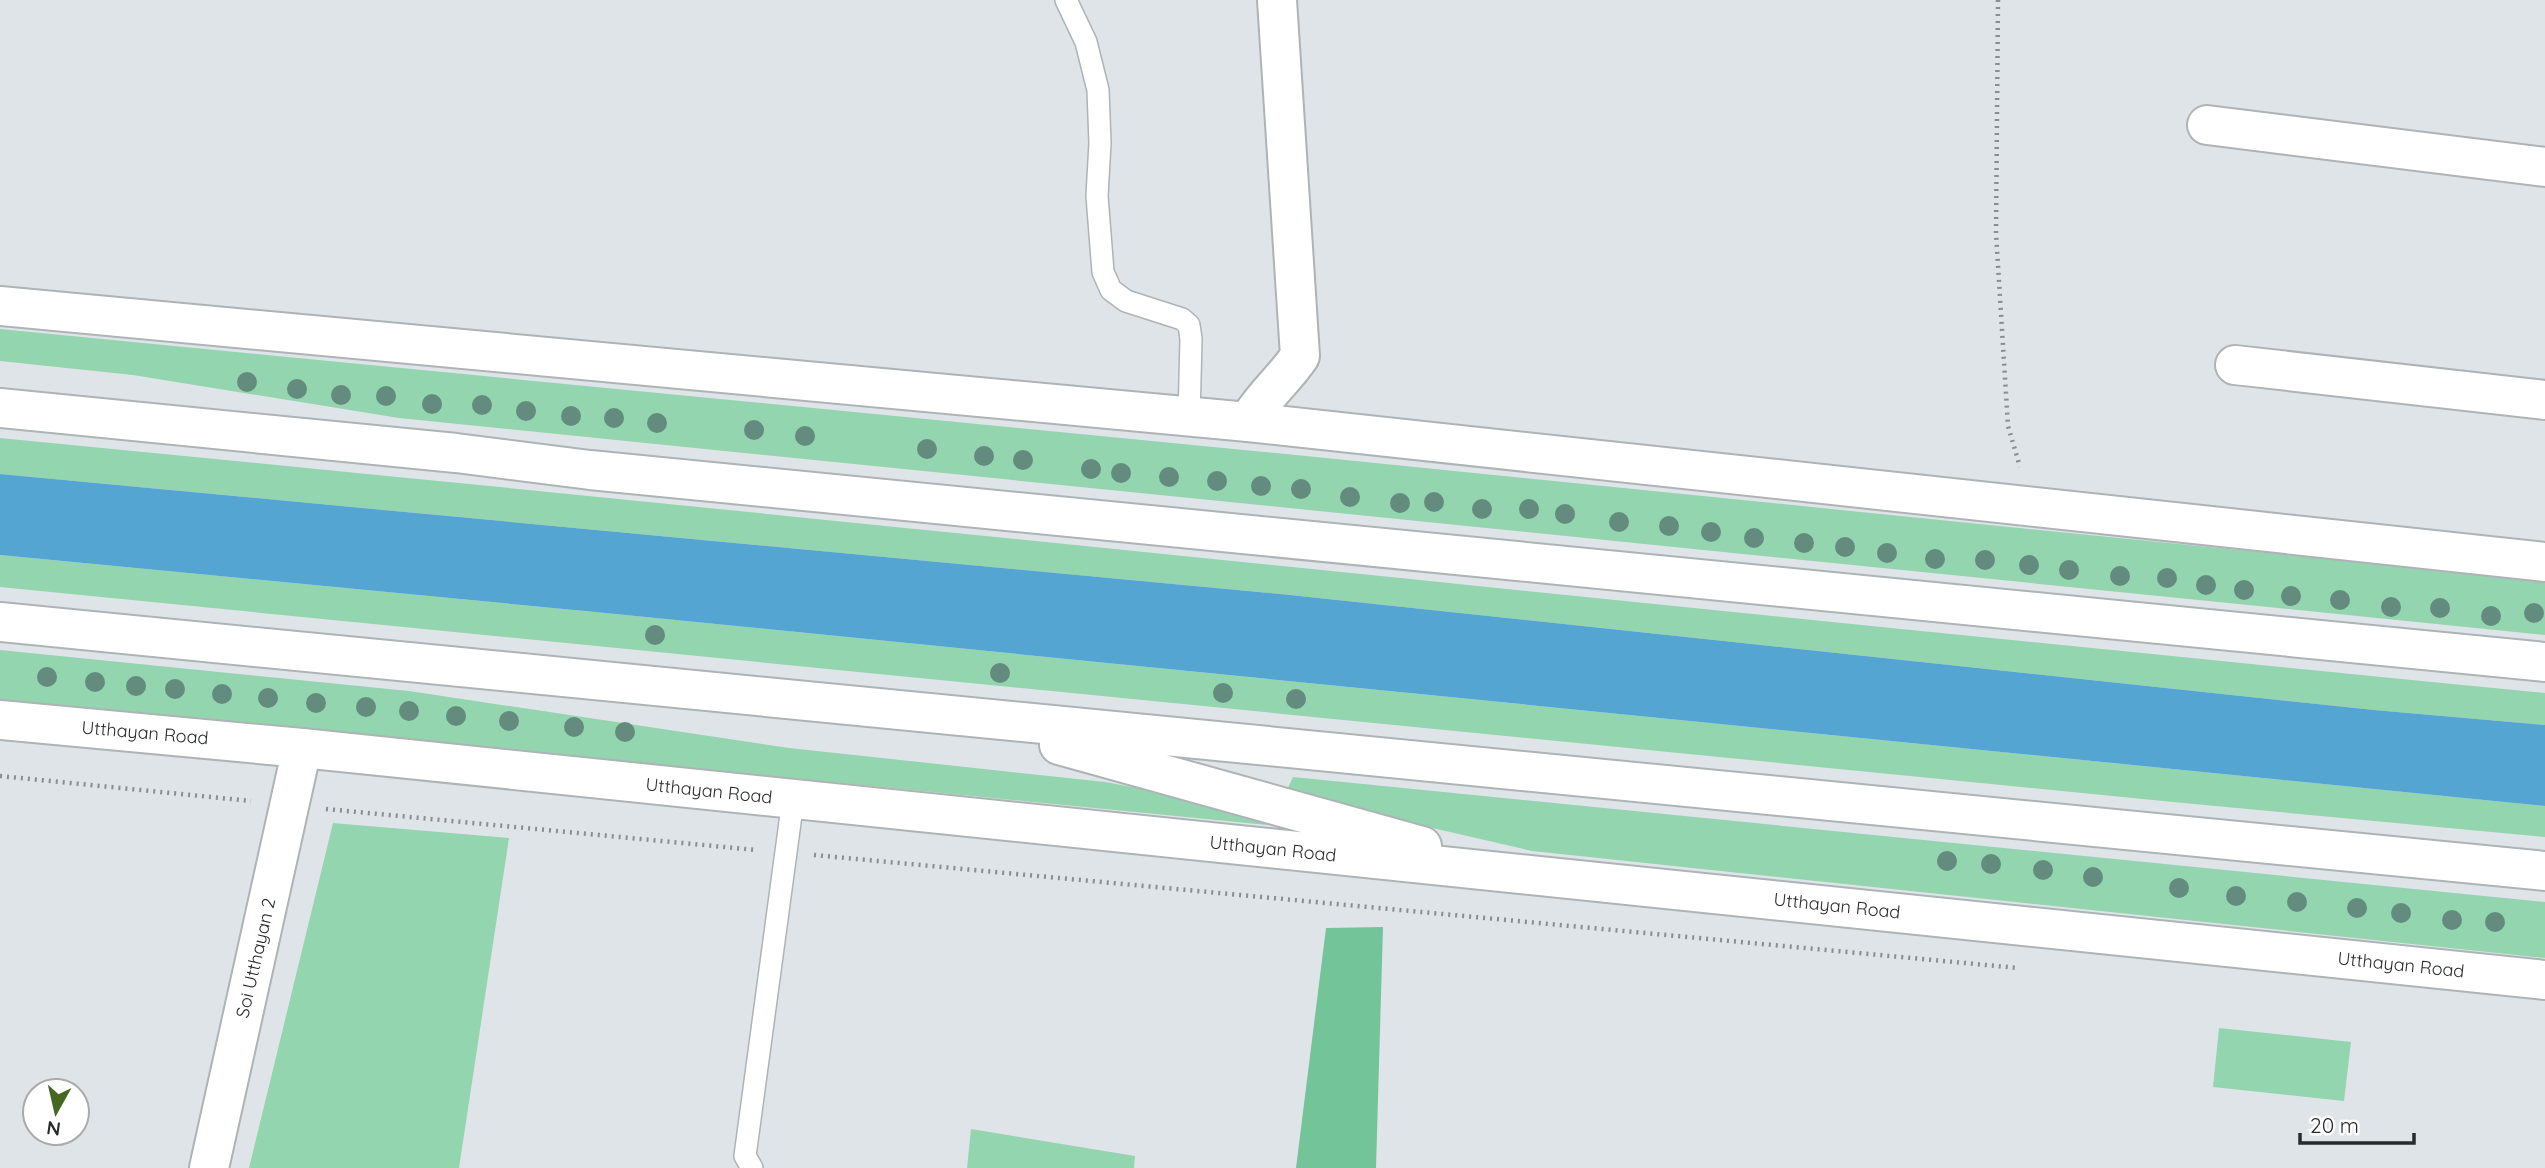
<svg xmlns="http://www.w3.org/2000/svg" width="2545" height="1168" font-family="Quicksand,sans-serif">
  <rect width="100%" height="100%" fill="#dfe4e8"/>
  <path fill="#92d5af" d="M0,329L1296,455L2545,581V635L399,418L133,375L0,361Z
    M0,438C849,520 1696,610 2545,693V725L2374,710L1290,595L0,474Z
    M0,555L595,612L2545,806V837L2173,802L0,587Z
    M0,650L409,691L789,748L1105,782L1279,814L1277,826L0,700Z
    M1293,777L2545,902V958L1532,851L1285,794Z
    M333,823L509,838L459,1168H249Z
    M2219,1028L2351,1042L2344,1101L2213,1087Z
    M971,1129L1135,1156L1134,1168H967Z"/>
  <path fill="#73c498" d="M1383,927L1376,1168H1296L1326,928Z"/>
  <path fill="#55a5d2" d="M0,474L1290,595L2374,710L2545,725V806L595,612L0,555Z"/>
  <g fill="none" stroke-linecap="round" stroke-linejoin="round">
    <g stroke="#aeb3b6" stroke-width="24">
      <path id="lane" d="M1066,0L1086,42L1098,90L1100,143L1097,196L1103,272L1111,290L1126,301L1182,319L1189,325L1191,339L1189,417
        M752,1168L745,1156L793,800"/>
    </g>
    <g stroke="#aeb3b6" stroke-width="42">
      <path id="street" d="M2207,125L2545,167
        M2235,365L2545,400
        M1248,422C1262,397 1284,380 1300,356L1277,0
        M209,1168L302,748"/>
    </g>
    <g stroke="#aeb3b6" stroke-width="42">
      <path id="secondary" d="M0,306L1248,422L2545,562
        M0,408L456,453L590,470L2545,662
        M0,622L2545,871
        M0,720L302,748L2545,980
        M1059,745L1422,846"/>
    </g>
    <path stroke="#898d90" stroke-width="4.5" stroke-dasharray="2 5" stroke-linecap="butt" d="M1998,0L1996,233L2008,426L2020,467
      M0,776L251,801
      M326,809L756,850
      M814,855L2018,968"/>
    <use href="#lane" stroke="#fff" stroke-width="21"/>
    <use href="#street" stroke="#fff" stroke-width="38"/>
    <use href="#secondary" stroke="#fff" stroke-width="38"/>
  </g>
  <g fill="#648c7e">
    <circle cx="247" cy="382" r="10"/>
    <circle cx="297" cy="389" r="10"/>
    <circle cx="341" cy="395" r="10"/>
    <circle cx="386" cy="396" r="10"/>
    <circle cx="432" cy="404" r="10"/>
    <circle cx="482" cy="405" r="10"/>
    <circle cx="526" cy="411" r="10"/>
    <circle cx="571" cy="416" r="10"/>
    <circle cx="614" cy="418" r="10"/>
    <circle cx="657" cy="423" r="10"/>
    <circle cx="754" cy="430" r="10"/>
    <circle cx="805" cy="436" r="10"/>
    <circle cx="927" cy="449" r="10"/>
    <circle cx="984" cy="456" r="10"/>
    <circle cx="1023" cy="460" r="10"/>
    <circle cx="1091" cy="469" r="10"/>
    <circle cx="1121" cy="473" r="10"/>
    <circle cx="1169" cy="477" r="10"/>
    <circle cx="1217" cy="481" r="10"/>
    <circle cx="1261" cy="486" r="10"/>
    <circle cx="1301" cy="489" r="10"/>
    <circle cx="1350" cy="497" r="10"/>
    <circle cx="1434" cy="502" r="10"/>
    <circle cx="1400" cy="503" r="10"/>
    <circle cx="1482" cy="509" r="10"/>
    <circle cx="1529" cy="509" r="10"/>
    <circle cx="1565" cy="514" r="10"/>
    <circle cx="1619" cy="522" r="10"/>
    <circle cx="1669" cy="526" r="10"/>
    <circle cx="1711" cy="532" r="10"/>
    <circle cx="1754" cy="538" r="10"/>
    <circle cx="1804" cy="543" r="10"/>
    <circle cx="1845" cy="547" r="10"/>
    <circle cx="1887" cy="553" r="10"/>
    <circle cx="1935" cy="559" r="10"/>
    <circle cx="1985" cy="560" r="10"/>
    <circle cx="2029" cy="565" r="10"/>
    <circle cx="2069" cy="570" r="10"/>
    <circle cx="2120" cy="576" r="10"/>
    <circle cx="2167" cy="578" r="10"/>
    <circle cx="2206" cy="585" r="10"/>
    <circle cx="2244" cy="590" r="10"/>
    <circle cx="2291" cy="596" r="10"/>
    <circle cx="2340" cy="600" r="10"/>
    <circle cx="2391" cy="607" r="10"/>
    <circle cx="2440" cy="608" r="10"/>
    <circle cx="2534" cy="613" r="10"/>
    <circle cx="2491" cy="616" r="10"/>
    <circle cx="655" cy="635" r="10"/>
    <circle cx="1000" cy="673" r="10"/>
    <circle cx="47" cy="677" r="10"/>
    <circle cx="95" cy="682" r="10"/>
    <circle cx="136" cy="686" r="10"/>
    <circle cx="175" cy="689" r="10"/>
    <circle cx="1223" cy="693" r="10"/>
    <circle cx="222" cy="694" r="10"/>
    <circle cx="268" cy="698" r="10"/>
    <circle cx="1296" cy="699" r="10"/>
    <circle cx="316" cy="703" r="10"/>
    <circle cx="366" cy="707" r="10"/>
    <circle cx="409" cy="711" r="10"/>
    <circle cx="456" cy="716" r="10"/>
    <circle cx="509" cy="721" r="10"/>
    <circle cx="574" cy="727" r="10"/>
    <circle cx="625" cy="732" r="10"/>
    <circle cx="1947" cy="861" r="10"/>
    <circle cx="1991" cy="864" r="10"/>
    <circle cx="2043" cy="870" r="10"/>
    <circle cx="2093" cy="877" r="10"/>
    <circle cx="2179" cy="888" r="10"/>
    <circle cx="2236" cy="896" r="10"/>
    <circle cx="2297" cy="902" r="10"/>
    <circle cx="2357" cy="908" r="10"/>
    <circle cx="2401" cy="913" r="10"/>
    <circle cx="2452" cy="920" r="10"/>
    <circle cx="2495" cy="922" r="10"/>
  </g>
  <g text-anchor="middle" stroke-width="7" stroke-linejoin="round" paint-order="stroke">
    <g font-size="18" fill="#282a2c" stroke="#fff">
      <text transform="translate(145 733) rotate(5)" y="6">Utthayan Road</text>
      <text transform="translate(709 791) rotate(6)" y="6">Utthayan Road</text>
      <text transform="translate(1273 849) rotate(6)" y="6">Utthayan Road</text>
      <text transform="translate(1837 906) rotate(6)" y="6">Utthayan Road</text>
      <text transform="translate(256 958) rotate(-77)" y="6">Soi Utthayan 2</text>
      <text transform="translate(2401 965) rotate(6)" y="6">Utthayan Road</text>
    </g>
  </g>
  <g transform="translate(56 1112) rotate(188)"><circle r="33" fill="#ffffff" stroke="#a9aaab" stroke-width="2"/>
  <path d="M0-5L12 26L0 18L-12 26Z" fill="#446821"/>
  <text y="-10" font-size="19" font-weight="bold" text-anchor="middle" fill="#282a2c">N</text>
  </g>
  <path d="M2300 1133v10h114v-10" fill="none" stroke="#282a2c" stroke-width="3.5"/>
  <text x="2310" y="1133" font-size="21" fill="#282a2c" stroke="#ffffff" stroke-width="5" paint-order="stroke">20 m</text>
</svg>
